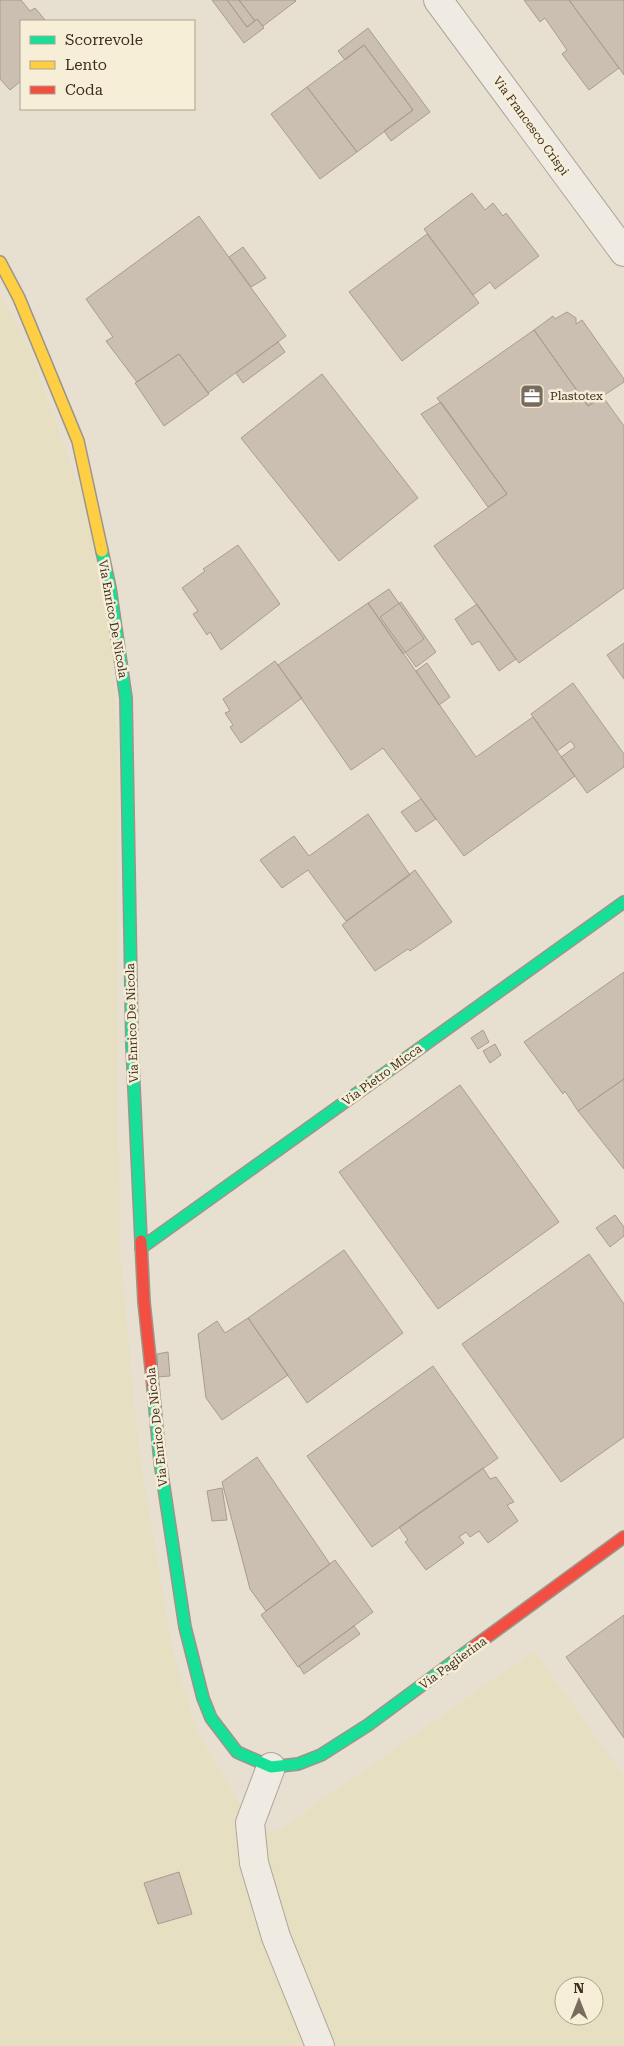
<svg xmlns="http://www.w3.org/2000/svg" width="624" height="2046" font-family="'Roboto Serif',serif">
  <rect width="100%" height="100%" fill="#e7e0d1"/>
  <path fill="#e6dfc2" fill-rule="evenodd" d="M0,294L25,337L90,517L109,582L118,776L117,1017L120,1252L140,1459L173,1652L198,1734L251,1822L261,1831H278L534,1651L624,1776V2046H0ZM564,1986H594V2016H564Z"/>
  <path fill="#cbbfb2" stroke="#a89c90" d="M0,0H21L30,11L35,8L46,21H21V81L10,90L0,79Z
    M212,0H227L247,27L257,19L264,28L244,43Z
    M227,0H239L255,21L247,27Z
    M239,0H295L296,1L263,26L257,19L255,21Z
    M524,0H569L619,68L589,90L562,54L567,50L545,18L540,22Z
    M569,0H624V75L619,68Z
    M368,28L430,112L391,141L384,131L413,110L364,45L345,60L338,51Z
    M364,45L413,110L357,152L307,87Z
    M307,87L357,152L320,179L271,114Z
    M472,193L485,210L493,203L503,216L506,213L539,256L495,289L490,282L473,295L424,229Z
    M199,216L286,336L208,393L179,354L137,382L106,341L113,337L86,299Z
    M427,234L479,303L402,361L349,292Z
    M243,247L266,278L251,287L229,257Z
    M567,312L576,318V324L582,320L624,379V382L588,406L534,330L553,316L555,319Z
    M534,330L588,406L603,397L624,426V588L519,663L434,546L507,494L437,398Z
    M278,342L285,352L243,383L236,373Z
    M179,354L209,394L164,426L135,383Z
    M322,374L418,498L339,561L241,438Z
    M441,402L507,494L488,507L421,414Z
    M238,545L280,604L221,650L210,632L207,635L193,614L198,611L182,588L205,571L203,569Z
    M389,589L424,639L403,654L368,603Z
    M401,602L436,652L416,667L380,617Z
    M368,603L476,757L533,717L575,776L464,856L383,748L351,770L278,665Z
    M477,604L516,659L499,671L479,641L472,645L455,619Z
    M624,643V679L607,655Z
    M275,661L302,698L241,743L230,727L233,725L225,713L230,711L223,699Z
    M427,663L450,697L439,705L416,671Z
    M573,683L624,754V767L587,793L561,757L575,747L571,741L557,751L531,714Z
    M421,799L436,819L416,832L401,812Z
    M368,814L410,875L346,921L308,870L282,888L260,860L294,836L309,856Z
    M415,870L452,922L410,951L408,949L375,971L342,925Z
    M624,972V1079L578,1111L565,1091L563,1094L524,1042Z
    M483,1030L489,1042L478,1049L471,1038Z
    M495,1044L501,1055L490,1063L483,1051Z
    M624,1079V1169L578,1111Z
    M460,1085L559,1222L438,1309L339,1172Z
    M615,1215L624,1227V1236L610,1247L596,1228Z
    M344,1250L403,1333L307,1403L248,1318Z
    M589,1254L624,1304V1437L561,1482L462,1344Z
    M248,1318L288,1375L222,1420L206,1398L198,1334L217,1321L225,1333Z
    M168,1352L170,1376L158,1377L157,1354Z
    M433,1366L498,1458L372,1547L307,1456Z
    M257,1457L330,1564L266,1611L250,1589L222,1482Z
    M483,1468L490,1479L496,1477L514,1502L507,1505L518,1521L488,1543L479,1531L470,1537L466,1532L459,1537L464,1543L426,1570L405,1542L408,1540L399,1527Z
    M222,1488L227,1520L212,1521L207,1491Z
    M335,1560L373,1612L298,1667L261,1615Z
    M624,1615V1738L566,1657Z
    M354,1626L360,1634L304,1674L299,1666Z
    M179,1872L192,1914L158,1924L144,1883Z"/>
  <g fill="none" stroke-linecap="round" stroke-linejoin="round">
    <g stroke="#ada599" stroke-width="30">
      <path id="street" d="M438,0L624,252
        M271,1767L250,1823L254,1863L276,1937L320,2046"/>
    </g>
    <g stroke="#9c958a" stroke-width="14">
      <path id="fast" d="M102,551L110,588L126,698L132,1044L141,1241
        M141,1248L624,902
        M153,1387L160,1461L185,1627L203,1698L211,1718L237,1752L271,1767L298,1764L321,1755L368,1725L472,1648"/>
    </g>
    <g stroke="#9c958a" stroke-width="14">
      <path id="slow" d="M0,262L19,298L78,441L102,551"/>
    </g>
    <g stroke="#9c958a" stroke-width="14">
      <path id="jam" d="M141,1241L144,1302L153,1387
        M472,1648L624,1537"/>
    </g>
    <use href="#street" stroke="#efebe3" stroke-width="28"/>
    <use href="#fast" stroke="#16e098" stroke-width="11"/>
    <use href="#slow" stroke="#ffcf43" stroke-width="11"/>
    <use href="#jam" stroke="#f24e42" stroke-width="11"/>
  </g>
  <defs>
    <g id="office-square" transform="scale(1.25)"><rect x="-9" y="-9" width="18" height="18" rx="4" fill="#786c5e" stroke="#f7eed8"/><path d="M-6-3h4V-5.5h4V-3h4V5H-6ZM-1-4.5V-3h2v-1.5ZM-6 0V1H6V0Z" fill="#fff"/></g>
  </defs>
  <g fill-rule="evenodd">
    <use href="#office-square" x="532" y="396"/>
  </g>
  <g text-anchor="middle" stroke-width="5" stroke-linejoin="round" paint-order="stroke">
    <g font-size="12" fill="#3d2e20" stroke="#f7eed8">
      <text transform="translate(531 126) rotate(54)" y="4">Via Francesco Crispi</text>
      <text transform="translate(113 619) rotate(80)" y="4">Via Enrico De Nicola</text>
      <text transform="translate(132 1023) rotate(-92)" y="4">Via Enrico De Nicola</text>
      <text transform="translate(382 1075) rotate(-36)" y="4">Via Pietro Micca</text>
      <text transform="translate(157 1427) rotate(-96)" y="4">Via Enrico De Nicola</text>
      <text transform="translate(453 1663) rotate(-36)" y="4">Via Paglierina</text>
    </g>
    <g font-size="12" fill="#3d2e20" stroke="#f7eed8" text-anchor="start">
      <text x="550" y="400">Plastotex</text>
    </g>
  </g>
  <rect x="20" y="20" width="175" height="90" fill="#f7eed8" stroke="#ada18e"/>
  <rect x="30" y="36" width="25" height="8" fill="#16e098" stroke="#ada18e"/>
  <text x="65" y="45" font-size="15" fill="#3d2e20">Scorrevole</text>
  <rect x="30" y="61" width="25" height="8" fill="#ffcf43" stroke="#ada18e"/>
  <text x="65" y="70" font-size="15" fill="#3d2e20">Lento</text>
  <rect x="30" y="86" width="25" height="8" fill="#f24e42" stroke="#ada18e"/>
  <text x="65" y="95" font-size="15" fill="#3d2e20">Coda</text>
  <g transform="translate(579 2001)"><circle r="24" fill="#f7eed8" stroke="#ada18e"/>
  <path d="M0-4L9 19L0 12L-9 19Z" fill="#786c5e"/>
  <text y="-8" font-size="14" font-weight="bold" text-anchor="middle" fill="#3d2e20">N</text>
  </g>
</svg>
